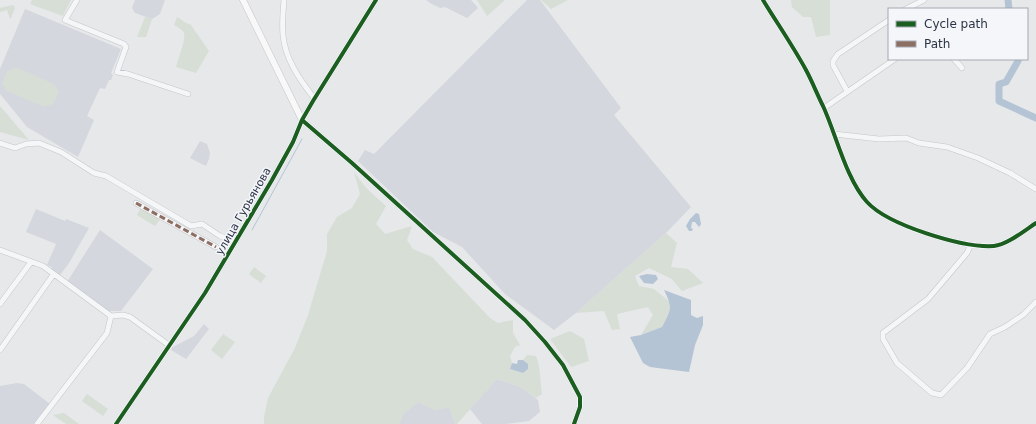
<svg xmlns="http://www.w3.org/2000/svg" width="1036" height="424" font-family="'DejaVu Sans',sans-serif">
  <rect width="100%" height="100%" fill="#e6e8ea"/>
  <path fill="#d4d7dd" d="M135,0H165L160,14L152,19L135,13L132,8Z
    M426,0H471L478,8L467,18L445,7L440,8L430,3Z
    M527,0H540L621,108L614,115L691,207L666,233L576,313L554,330L505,294L462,247L433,232L358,161L365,150L374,154Z
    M25,9L121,49L111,73L113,75L111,80H109L105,89L100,88L87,116L94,120L78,157L27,127L0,94V69Z
    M200,141L207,144L210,153L209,159L206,166L190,158Z
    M36,209L65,221L66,219L89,228L69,263L60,275L51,269L52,267L47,265L56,244L26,232Z
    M100,230L153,269L121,311H107L67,282Z
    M204,324L209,329L186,359L171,350L173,347L194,336Z
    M497,379L521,387L538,400L540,412L529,421L505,424H482L470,409Z
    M17,383L24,384L50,404L34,424H0V386Z
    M418,402L436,410L449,406L455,424H399L403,414Z"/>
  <path fill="#d6ded6" d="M32,0H71L63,16L30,4Z
    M477,0H505L487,16Z
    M541,0H568L551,9Z
    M791,0H830V35L816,37L811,17H803L792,7Z
    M13,5L15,8L11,18L10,19L7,10L0,12V8Z
    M145,17L152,19L146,37H137Z
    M177,17L182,20L184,22L191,25L209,51L196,73L176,67C178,59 186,40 184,33C182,29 177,27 174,25Z
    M16,67L54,84L59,92L53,104L44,107L7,91L2,84L7,71Z
    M0,106L29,140L0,132Z
    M354,172L366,188L386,206L376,224L385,234L412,226L407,240L413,249L432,257L490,318L498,323L513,320V333L520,345L515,347L510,356L512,363L510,369L523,373L528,369V364L523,360L527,355L536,356C541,369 540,381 542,394L536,398L521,387L497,379L457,424H455L449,407L436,411L418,402L403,414L399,424H264V417L268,398L295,348L308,315L327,251V234L337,217L352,208L360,194Z
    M141,207L161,218L155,226L137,215Z
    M666,233L677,243L671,267L688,269L703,283L682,291L672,279L649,268L635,276L639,286L654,289L670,302L669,314L662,327L641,335L653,315L648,307L617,314L620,329L612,330L604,311L576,313Z
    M254,267L266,276L261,283L249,274Z
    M570,331L584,339L589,361L571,367L550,339Z
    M223,334L235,342L222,359L211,350Z
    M87,394L108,409L103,416L82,401Z
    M64,413L79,424H66L53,415Z"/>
  <path fill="#b4c4d5" d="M696,213L699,214L701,224L699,227L695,222H692L691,228L693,229L692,231H689L686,226L690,219Z
    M647,274L656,275L658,279L653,284L644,283L639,276Z
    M664,290L691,300V315L697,318L703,316V325L695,345L689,372L650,367L643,363L630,337L641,335L662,327C671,310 673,308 664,290Z
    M518,360H523L528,364V369L523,373L510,369L512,363L517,364Z"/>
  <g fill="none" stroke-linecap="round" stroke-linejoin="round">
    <path stroke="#b4c4d5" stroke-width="1" d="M252,230L302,139"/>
    <path stroke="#b4c4d5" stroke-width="7" d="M1008,0L1009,9
      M1018,59V61L1006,82L999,84V101L1036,118"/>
    <g stroke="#c4c6c8" stroke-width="6">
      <path id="minor" d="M77,0L65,20L124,44L126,47L117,72L128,74L188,94
        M284,0C283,11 282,23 283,35C285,59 300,80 314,98
        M763,0C777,23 793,46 806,70C812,81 817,94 823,106C836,134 846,179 867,202C888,225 962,248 994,246C1007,245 1025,230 1036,223
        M906,9L924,0
        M954,59L962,68
        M847,91L833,65V61L838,54L889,20
        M824,108L895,59
        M302,120L352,163L525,320L545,342L563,365L580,397V407L574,424
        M834,134L879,139L906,138L919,143L947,147L978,158L1010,173L1036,189
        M0,143L15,148L26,144L39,143L61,152L94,173L106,176L191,226L202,224L220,236L236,241
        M136,203L216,247
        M971,244L967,253L928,299L883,333V339L897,363L932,393L941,395L967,368L990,334L1005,327L1023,315L1036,302
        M0,250L43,266L111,316L123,315L130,317L170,346
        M0,304L31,262
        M0,350L53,275
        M37,424L107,333L111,316
        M116,424L205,293L272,180L293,142L302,120L313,101L376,0"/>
    </g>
    <g stroke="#c2c5c8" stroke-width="7">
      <path id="major" d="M243,0L302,120"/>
    </g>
    <use href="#minor" stroke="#f5f6f7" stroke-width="5"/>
    <use href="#major" stroke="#f8f8f8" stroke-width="6"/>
    <path stroke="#8d6e63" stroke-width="3" stroke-dasharray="6 3" stroke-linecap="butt" d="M136,203L216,247"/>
    <g stroke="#f4f6f9" stroke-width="6">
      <path id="cycleway" d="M763,0C777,23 793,46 806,70C812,81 817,94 823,106C836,134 846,179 867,202C888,225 962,248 994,246C1007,245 1025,230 1036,223
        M302,120L352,163L525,320L545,342L563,365L580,397V407L574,424
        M116,424L205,293L272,180L293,142L302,120L313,101L376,0"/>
    </g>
    <use href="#cycleway" stroke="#1b5e20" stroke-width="4"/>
  </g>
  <g text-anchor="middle" stroke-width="3" stroke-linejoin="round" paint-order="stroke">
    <g font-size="11" fill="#2b3445" stroke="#f4f6f9">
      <text transform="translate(243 211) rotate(-60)" y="4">улица Гурьянова</text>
    </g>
  </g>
  <rect x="888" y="8" width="140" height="52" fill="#f4f6f9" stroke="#a4a8b1"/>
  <rect x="896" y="21" width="20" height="6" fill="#1b5e20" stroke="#a4a8b1"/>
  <text x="924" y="28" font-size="12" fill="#2b3445">Cycle path</text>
  <rect x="896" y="41" width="20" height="6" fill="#8d6e63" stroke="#a4a8b1"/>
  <text x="924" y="48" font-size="12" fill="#2b3445">Path</text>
</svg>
